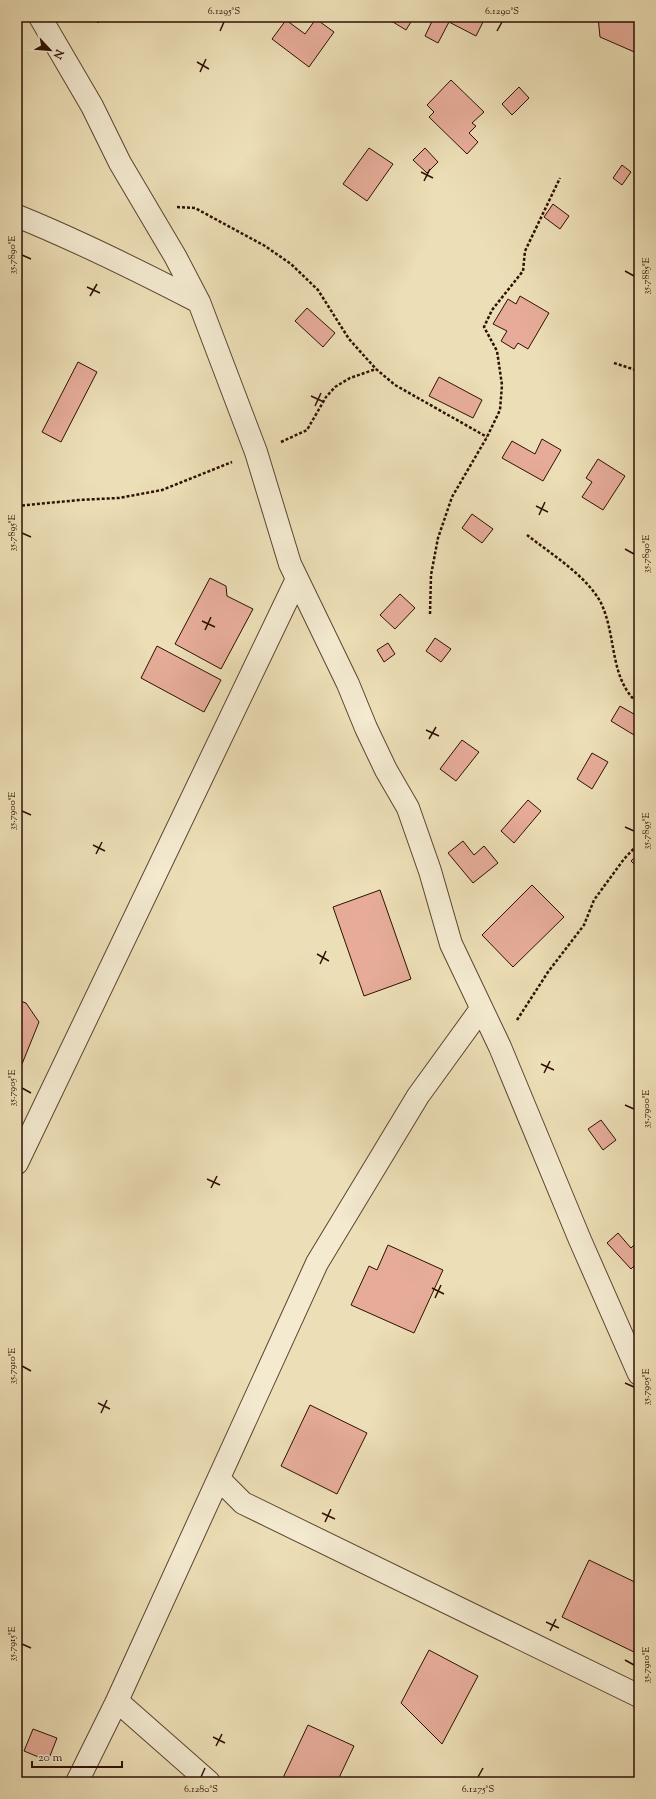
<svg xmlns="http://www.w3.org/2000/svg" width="656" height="1799" font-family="'Sorts Mill Goudy',serif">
  <rect width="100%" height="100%" fill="#ecdeb6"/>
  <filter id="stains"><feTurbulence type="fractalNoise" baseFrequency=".005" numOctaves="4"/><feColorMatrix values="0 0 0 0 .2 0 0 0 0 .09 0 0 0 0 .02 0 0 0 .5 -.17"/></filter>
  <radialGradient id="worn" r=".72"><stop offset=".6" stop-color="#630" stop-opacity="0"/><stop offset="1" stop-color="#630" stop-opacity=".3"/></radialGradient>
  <path fill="#e6ac99" stroke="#2e1003" d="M92,17H103L98,23Z
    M389,17H414L406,30L388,19Z
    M434,17H477L484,20L476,36L449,22L438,43L425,36Z
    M598,17H639V54L600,37Z
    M316,19L334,32L309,67L272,39L286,20L305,34Z
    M451,80L484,112L472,123L476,126L469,133L478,142L467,154L429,117L434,112L427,105Z
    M519,87L529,98L512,115L502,104Z
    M369,148L393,164L367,201L343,184Z
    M425,148L438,162L427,173L413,160Z
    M622,165L631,172L622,185L613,178Z
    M553,204L569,216L560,229L544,217Z
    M639,217V227L636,225Z
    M520,296L549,313L528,349L518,343L514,349L501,341L507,331L493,324L508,299L516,304Z
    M307,308L335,333L323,347L295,321Z
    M78,362L97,372L61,442L42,432Z
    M439,377L482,400L473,418L429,396Z
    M542,439L561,450L543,481L502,458L512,441L535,454Z
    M598,459L625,476L603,510L582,497L592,482L586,478Z
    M472,514L493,529L482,543L462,528Z
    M210,578L226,586L227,596L253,609L221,669L175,644Z
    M400,594L415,608L395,629L380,615Z
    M435,638L451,649L441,662L426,651Z
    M388,643L395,654L384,662L377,650Z
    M157,646L221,680L204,712L141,678Z
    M620,706L639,717V738L611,721Z
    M462,740L479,752L456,781L440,769Z
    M592,753L608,762L592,789L577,779Z
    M528,800L541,811L514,843L501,831Z
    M463,841L474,855L484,846L498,863L473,883L448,853Z
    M639,853V869L631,861Z
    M532,885L564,917L513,967L482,935Z
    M380,890L411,979L364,996L333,907Z
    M17,1000L26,1003L39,1022L22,1064L17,1062Z
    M601,1120L616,1140L603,1150L588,1129Z
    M618,1233L631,1248L639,1240V1261L631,1269L607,1243Z
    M388,1245L443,1270L414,1333L351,1305L369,1266L377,1270Z
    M310,1405L367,1433L337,1494L281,1466Z
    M589,1560L639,1584V1647L636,1653L562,1617Z
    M429,1650L478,1676L442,1744L401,1703Z
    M308,1725L354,1746L337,1782H281Z
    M33,1729L57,1738L48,1761L24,1751Z"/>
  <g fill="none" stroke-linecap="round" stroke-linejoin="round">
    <g stroke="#5e4430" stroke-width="24">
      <path id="street" d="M40,17L92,106L120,163L175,256L199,302L256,452L290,564L348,684L366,728L386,770L408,808L430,871L451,944L500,1047L580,1240L639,1374
        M17,216C79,241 139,271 199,302
        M17,1163L297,579
        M219,1479L243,1503L639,1696
        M117,1701L209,1782
        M77,1782L117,1701L317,1263L418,1096L481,1009"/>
    </g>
    <path stroke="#2e1003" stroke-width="2.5" stroke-dasharray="3 2" stroke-linecap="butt" d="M177,207L195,208L265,246L291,264L318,290L349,339L376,369L395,385L487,437
      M614,363L639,371
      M281,442L307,430L326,397L335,387L350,378L376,369
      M17,506L79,500L119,498L162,490L232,462
      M527,535C551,554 587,576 601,603C617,636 609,680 639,704
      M430,614L431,575L438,538L452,497L487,437L500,410L502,385L497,351L484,327L492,310L523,271L525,251L560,178
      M517,1020L548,972L584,925L594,900L624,859L639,843"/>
    <use href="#street" stroke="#f3ead0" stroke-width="22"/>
  </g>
  <path fill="none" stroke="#2e1003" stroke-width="1.5" d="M220,31L224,22M497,31L502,22M197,62L209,69M200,72L206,59M421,172L433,178M424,181L430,169M22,255L31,259M625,271L634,276M87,287L100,293M90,296L97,284M311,396L324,402M315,406L321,393M536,506L548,512M539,515L545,502M22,533L31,537M625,549L634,554M202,621L215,627M205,630L211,617M426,730L439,736M429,739L436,727M22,811L31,815M625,827L634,831M93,845L105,851M96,854L102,842M317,954L329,961M320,964L326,951M541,1064L554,1070M544,1073L550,1061M22,1088L31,1093M625,1105L634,1109M207,1179L220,1185M211,1188L217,1176M432,1288L444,1294M435,1298L441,1285M22,1366L31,1371M625,1383L634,1387M98,1403L110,1409M101,1413L107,1400M322,1513L335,1519M325,1522L331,1509M546,1622L559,1628M550,1631L556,1619M22,1644L31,1648M625,1660L634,1665M213,1737L225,1743M216,1746L222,1734M201,1777L205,1768M478,1777L483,1768"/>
  <rect width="656" height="1799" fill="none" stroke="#ecdeb6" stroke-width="44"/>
  <g transform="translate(50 50) rotate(116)" stroke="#f3ead0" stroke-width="3" paint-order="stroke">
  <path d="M0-3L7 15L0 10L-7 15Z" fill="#2e1003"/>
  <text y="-6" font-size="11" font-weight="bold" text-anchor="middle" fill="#2e1003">N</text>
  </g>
  <path d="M32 1761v6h90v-6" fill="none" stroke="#2e1003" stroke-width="2"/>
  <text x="38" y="1761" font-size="12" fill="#2e1003" stroke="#f3ead0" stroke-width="3" paint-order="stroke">20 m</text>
  <rect x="22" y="22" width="612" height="1755" fill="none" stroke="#2e1003" stroke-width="1.5"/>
  <g font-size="10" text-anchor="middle" fill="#2e1003">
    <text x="224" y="14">6.1295°S</text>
    <text x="502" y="14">6.1290°S</text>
    <text transform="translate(11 255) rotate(-90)" y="4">35.7890°E</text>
    <text transform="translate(645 276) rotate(-90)" y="4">35.7885°E</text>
    <text transform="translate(11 533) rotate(-90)" y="4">35.7895°E</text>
    <text transform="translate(645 554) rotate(-90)" y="4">35.7890°E</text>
    <text transform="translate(11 811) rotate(-90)" y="4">35.7900°E</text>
    <text transform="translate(645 831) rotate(-90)" y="4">35.7895°E</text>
    <text transform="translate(11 1088) rotate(-90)" y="4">35.7905°E</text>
    <text transform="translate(645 1109) rotate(-90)" y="4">35.7900°E</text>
    <text transform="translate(11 1366) rotate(-90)" y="4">35.7910°E</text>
    <text transform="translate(645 1387) rotate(-90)" y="4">35.7905°E</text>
    <text transform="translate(11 1644) rotate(-90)" y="4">35.7915°E</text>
    <text transform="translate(645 1665) rotate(-90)" y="4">35.7910°E</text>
    <text x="201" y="1792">6.1280°S</text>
    <text x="478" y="1792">6.1275°S</text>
  </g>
  <rect width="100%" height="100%" filter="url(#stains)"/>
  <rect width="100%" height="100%" fill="url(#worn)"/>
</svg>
